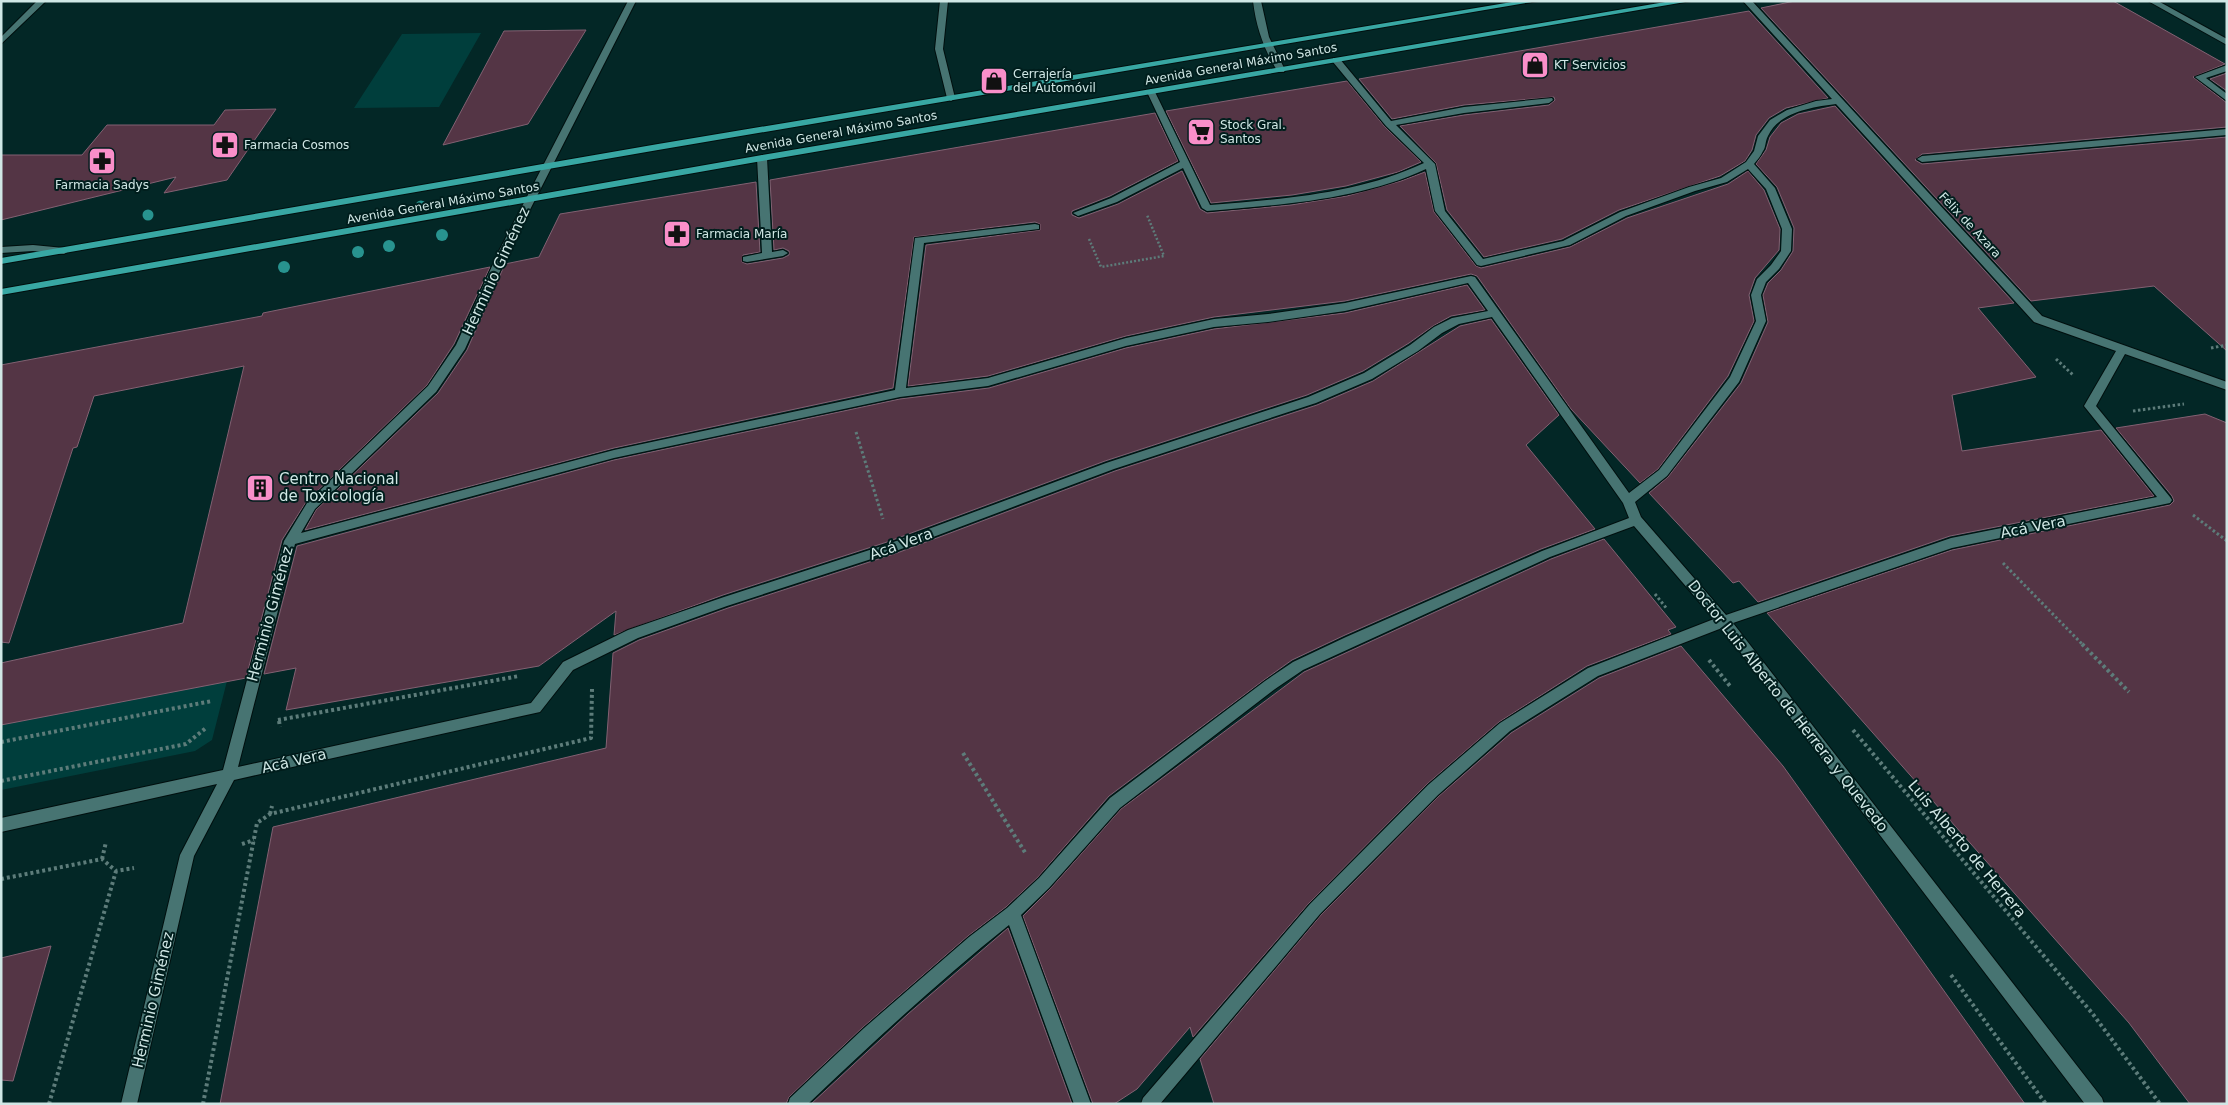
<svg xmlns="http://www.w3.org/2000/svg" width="2228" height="1105" font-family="'DejaVu Sans',sans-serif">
  <rect width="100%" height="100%" fill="#032726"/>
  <path fill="#003e3c" d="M481,33L439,107L354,108L402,34Z
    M227,681L212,740L195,751L1,790V725Z"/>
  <path fill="#543545" stroke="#826172" d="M1795,1H2113L2225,64L2193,77L2227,103V127L1922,154L1915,160L1922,164L2227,137V351L2154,286L2031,301L1761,8Z
    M1749,11L1828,98L1786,108L1769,118L1756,135L1752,150L1745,161L1720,176L1619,210L1562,239L1484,257L1447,210L1436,163L1400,126L1464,115L1549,105L1555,100L1554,97L1464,105L1392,119L1359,79Z
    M586,30L528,124L443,145L504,31Z
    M2227,73V91L2210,79Z
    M1347,81L1385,127L1421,162L1398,172L1346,186L1292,195L1211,203L1166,111Z
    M1835,106L2014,303L1978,308L2036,377L1952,395L1962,451L2101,430L2154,496L1950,536L1758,602L1739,581L1733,583L1649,493L1668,477L1741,383L1768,322L1763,295L1768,283L1781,270L1793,251L1794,228L1777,187L1756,164L1766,150L1770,137L1781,123L1798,114Z
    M276,109L227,180L164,193L176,177L1,220V155H82L107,125H214L225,110Z
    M1155,113L1178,161L1110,196L1072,211V215L1079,218L1118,204L1182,171L1200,209L1207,213L1291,205L1347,196L1401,181L1425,172L1434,212L1476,266L1481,268L1570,247L1627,218L1728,184L1748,171L1764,190L1780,229L1779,250L1755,278L1749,295L1754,321L1728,376L1658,469L1640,483L1571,409L1477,276L1471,274L1345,301L1214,317L1126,336L988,376L908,386L926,245L1040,230V224L1035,222L914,237L893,388L614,448L305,530L316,510L438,393L467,350L505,264L539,257L560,214L756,182L760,252L743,255L742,262L747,264L783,258L789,255V251L783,248L774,250L770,180Z
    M490,267L454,344L427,385L306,502L282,540L246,678L1,725V663L183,623L244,366L94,396L77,447L73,448L9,643L1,642V365L262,316L263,313Z
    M1467,285L1485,310L1451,316L1433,326L1409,343L1363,371L1307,395L1105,461L887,542L723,595L614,635L616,611L539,666L286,710L296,668L264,674L297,546L614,460L900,399L989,388L1126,348L1214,329L1345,313Z
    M1491,319L1559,415L1526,445L1595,529L1541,549L1345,635L1292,660L1264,680L1109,796L1038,877L1006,907L968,936L862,1028L789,1097L786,1104H220L273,827L606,748L613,653L639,640L728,608L897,553L1115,471L1317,405L1373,381L1460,326Z
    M2205,414L2227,423V1104H2190L2129,1023L1767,613L1952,550L2170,505L2174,501L2172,496L2116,428Z
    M1604,539L1676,627L1668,630L1671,634L1587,666L1499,722L1427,784L1309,903L1193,1037L1190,1027L1137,1089L1114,1104H1093L1023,916L1050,889L1121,809L1304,672L1551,559Z
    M1681,646L1783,766L2025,1104H1214L1200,1059L1321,915L1439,796L1511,733L1599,678Z
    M1008,928L1072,1104H811L908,1014Z
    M51,946L13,1081L1,1080V958Z"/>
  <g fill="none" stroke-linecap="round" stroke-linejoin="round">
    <g stroke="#000f0e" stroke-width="2">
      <path id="minor" d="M37,1H46L1,44V37Z
        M628,1H636L509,251L465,349L436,392L315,509L301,533L614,450L895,390L915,238L1035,224L1039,225V229L924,243L906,388L988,378L1126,338L1214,319L1268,314L1345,303L1471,276L1475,277L1629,493L1659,470L1730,377L1756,321L1751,295L1757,279L1771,265L1781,251L1782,229L1766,189L1748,169L1727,182L1695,191L1626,216L1570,245L1481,266L1477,265L1435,211L1426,169C1360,200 1279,205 1207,211L1202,208L1183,168L1117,202L1078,216L1073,213L1111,198L1180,162L1147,92L1151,89L1155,92L1210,205C1283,199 1358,194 1424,163L1386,126L1333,62V58H1339L1391,121L1464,107L1552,98L1553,100L1549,103L1464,113L1396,125L1435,164L1445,211L1483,259L1563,241L1620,212L1689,187L1721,178L1746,162L1754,151L1758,136L1770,120L1787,110L1816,101L1832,99L1743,1H1752L2042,316L2227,382V390L2125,354L2096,406L2170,497L2172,500L2170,503L1952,548L1733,623L2102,1098L2104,1104H2085L1722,628L1598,676L1510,731L1438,795L1320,914L1160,1104H1141L1143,1098L1310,904L1428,785L1500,723L1588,668L1714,619L1634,526L1550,557L1303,670L1275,689L1120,808L1049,888L1021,915L1091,1104H1074L1009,925C939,981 873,1042 808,1104H788L790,1098L863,1029L969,937L1007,908L1039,878L1110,798L1265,681L1293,662L1346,637L1542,551L1629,518L1623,503L1492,317L1459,324L1442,333L1418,351L1372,379L1316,403L1114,469L896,551L727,606L638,638L573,670L540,712L234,780L194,856L137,1104H121L180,855L217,784L1,832V818L223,770L284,541L307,503L428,386L456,345L499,251ZM1836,104L2034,322L2116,351L2084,406L2157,497L1951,538L1726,615L1641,517L1635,502L1667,476L1739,382L1766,321L1761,295L1766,282L1779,269L1791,251L1792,229L1775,188L1754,164C1757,160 1761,156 1763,151C1766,147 1765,141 1768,136C1779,112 1813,107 1836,104ZM1468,283L1488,311L1452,318L1434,327L1410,345L1364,373L1308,397L1106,463L888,544L724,597L628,630L563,662L531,703L238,767L295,544L614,458L900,397L988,386L1126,346L1214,327L1268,322L1345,311Z
        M940,1H948L943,49L955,98L951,101L947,98L935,49Z
        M1253,1H1261L1269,37L1285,70L1284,72H1278C1264,50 1256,27 1253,1Z
        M2148,1H2158L2227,39V45Z
        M2227,65V71L2206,78L2227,94V101L2195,77Z
        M2227,129V135L1922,162L1917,159L1922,156Z
        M762,155L767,158L772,252L783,250L788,253L783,256L747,262L743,261V257L762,253L757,158Z
        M33,245L64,248L69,251L64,254L33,251L1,253V247Z"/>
    </g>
    <g stroke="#000f0e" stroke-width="2">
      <path id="major" d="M1518,1H1538L658,150L1,264V258L658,144Z
        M1671,1H1691L762,161L1,295V289L762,155Z"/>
    </g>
    <path stroke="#5d7c7a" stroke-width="2.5" stroke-dasharray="2 2" stroke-linecap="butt" d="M1089,239L1101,267L1164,256L1147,215"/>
    <path stroke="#5d7c7a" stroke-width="3" stroke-dasharray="2.5 2.5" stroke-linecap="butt" d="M2211,348L2227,345
      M2056,359L2073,375
      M2133,411L2184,404
      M856,432L883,519
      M2193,515L2227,541
      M2003,563L2083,645
      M1655,594L1667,609"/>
    <path stroke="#5d7c7a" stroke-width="4" stroke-dasharray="3 3" stroke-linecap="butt" d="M2082,644L2129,692
      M1709,660L1730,686
      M278,720L519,676
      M279,721L280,727
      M1853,730L2092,1013L2160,1104
      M1,742L212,701
      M963,753L1026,854
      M1,781L186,744L206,728
      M270,814L272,806
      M242,844L254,840
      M102,859L106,842
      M1,879L102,859L116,871L134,868
      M1951,975L2046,1104
      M49,1104L116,871
      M203,1104L257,823L270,814L591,738L592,689"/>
    <use href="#minor" fill="#477472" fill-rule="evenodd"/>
    <use href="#major" fill="#38a7a3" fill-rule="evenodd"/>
  </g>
  <g fill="#28938f">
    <circle cx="421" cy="206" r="5.5"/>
    <circle cx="148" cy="215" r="5.5"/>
    <circle cx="442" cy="235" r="6"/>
    <circle cx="389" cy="246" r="6"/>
    <circle cx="358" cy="252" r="6"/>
    <circle cx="284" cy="267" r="6"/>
  </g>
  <defs>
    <g id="shop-square" transform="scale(1.4375)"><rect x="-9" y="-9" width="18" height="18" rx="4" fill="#f98fc9" stroke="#001e1d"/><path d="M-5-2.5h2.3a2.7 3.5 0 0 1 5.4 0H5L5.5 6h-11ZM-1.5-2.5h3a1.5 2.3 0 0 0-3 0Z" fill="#111"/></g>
    <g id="supermarket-square" transform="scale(1.4375)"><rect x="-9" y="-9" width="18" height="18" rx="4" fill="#f98fc9" stroke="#001e1d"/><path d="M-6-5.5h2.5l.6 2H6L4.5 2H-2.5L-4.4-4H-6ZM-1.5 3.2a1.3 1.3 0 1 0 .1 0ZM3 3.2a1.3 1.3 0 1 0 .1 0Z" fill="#111"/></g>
    <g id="pharmacy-square" transform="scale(1.4375)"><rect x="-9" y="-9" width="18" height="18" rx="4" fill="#f98fc9" stroke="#001e1d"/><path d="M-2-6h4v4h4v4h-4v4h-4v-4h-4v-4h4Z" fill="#111"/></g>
    <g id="building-square" transform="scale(1.4375)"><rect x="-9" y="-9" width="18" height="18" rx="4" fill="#f98fc9" stroke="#001e1d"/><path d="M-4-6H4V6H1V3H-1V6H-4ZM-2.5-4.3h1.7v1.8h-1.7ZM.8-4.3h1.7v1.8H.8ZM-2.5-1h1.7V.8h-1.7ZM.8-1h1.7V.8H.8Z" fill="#111"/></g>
  </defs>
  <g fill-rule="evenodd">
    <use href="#shop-square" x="1535" y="65"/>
    <use href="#shop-square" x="994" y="81"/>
    <use href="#supermarket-square" x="1201" y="132"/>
    <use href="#pharmacy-square" x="225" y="145"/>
    <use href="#pharmacy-square" x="102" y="161"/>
    <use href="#pharmacy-square" x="677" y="234"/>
    <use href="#building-square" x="260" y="488"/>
  </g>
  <g text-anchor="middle" stroke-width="4" stroke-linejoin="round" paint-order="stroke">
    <g font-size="12" fill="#d0e7e5" stroke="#001e1d">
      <text transform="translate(1241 64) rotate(-10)" y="4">Avenida General Máximo Santos</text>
      <text transform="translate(841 132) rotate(-10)" y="4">Avenida General Máximo Santos</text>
      <text transform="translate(443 203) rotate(-10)" y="4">Avenida General Máximo Santos</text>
      <text transform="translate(1970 225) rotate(47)" y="4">Félix de Azara</text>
    </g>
    <g font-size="12" fill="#d0e7e5" stroke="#001e1d" text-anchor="start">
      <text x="1554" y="69">KT Servicios</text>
      <text x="1013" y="78">Cerrajería<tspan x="1013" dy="14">del Automóvil</tspan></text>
      <text x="1220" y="129">Stock Gral.<tspan x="1220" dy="14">Santos</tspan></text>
      <text x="244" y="149">Farmacia Cosmos</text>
      <text x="102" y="189" text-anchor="middle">Farmacia Sadys</text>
      <text x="696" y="238">Farmacia María</text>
    </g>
    <g font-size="15" fill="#d0e7e5" stroke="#001e1d">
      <text transform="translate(496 271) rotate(-65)" y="5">Herminio Giménez</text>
      <text transform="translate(2033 527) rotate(-11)" y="5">Acá Vera</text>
      <text transform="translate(901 544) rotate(-20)" y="5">Acá Vera</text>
      <text transform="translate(270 614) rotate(-75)" y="5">Herminio Giménez</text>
      <text transform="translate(1788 706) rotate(52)" y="5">Doctor Luis Alberto de Herrera y Quevedo</text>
      <text transform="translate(294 761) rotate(-13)" y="5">Acá Vera</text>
      <text transform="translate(1967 849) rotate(50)" y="5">Luis Alberto de Herrera</text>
      <text transform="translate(153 1000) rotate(-77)" y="5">Herminio Giménez</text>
    </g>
    <g font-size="15" fill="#d0e7e5" stroke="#001e1d" text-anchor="start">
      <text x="279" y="484">Centro Nacional<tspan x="279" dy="17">de Toxicología</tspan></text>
    </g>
  </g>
  <rect width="2228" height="1105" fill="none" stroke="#d0e7e5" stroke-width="5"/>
</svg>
